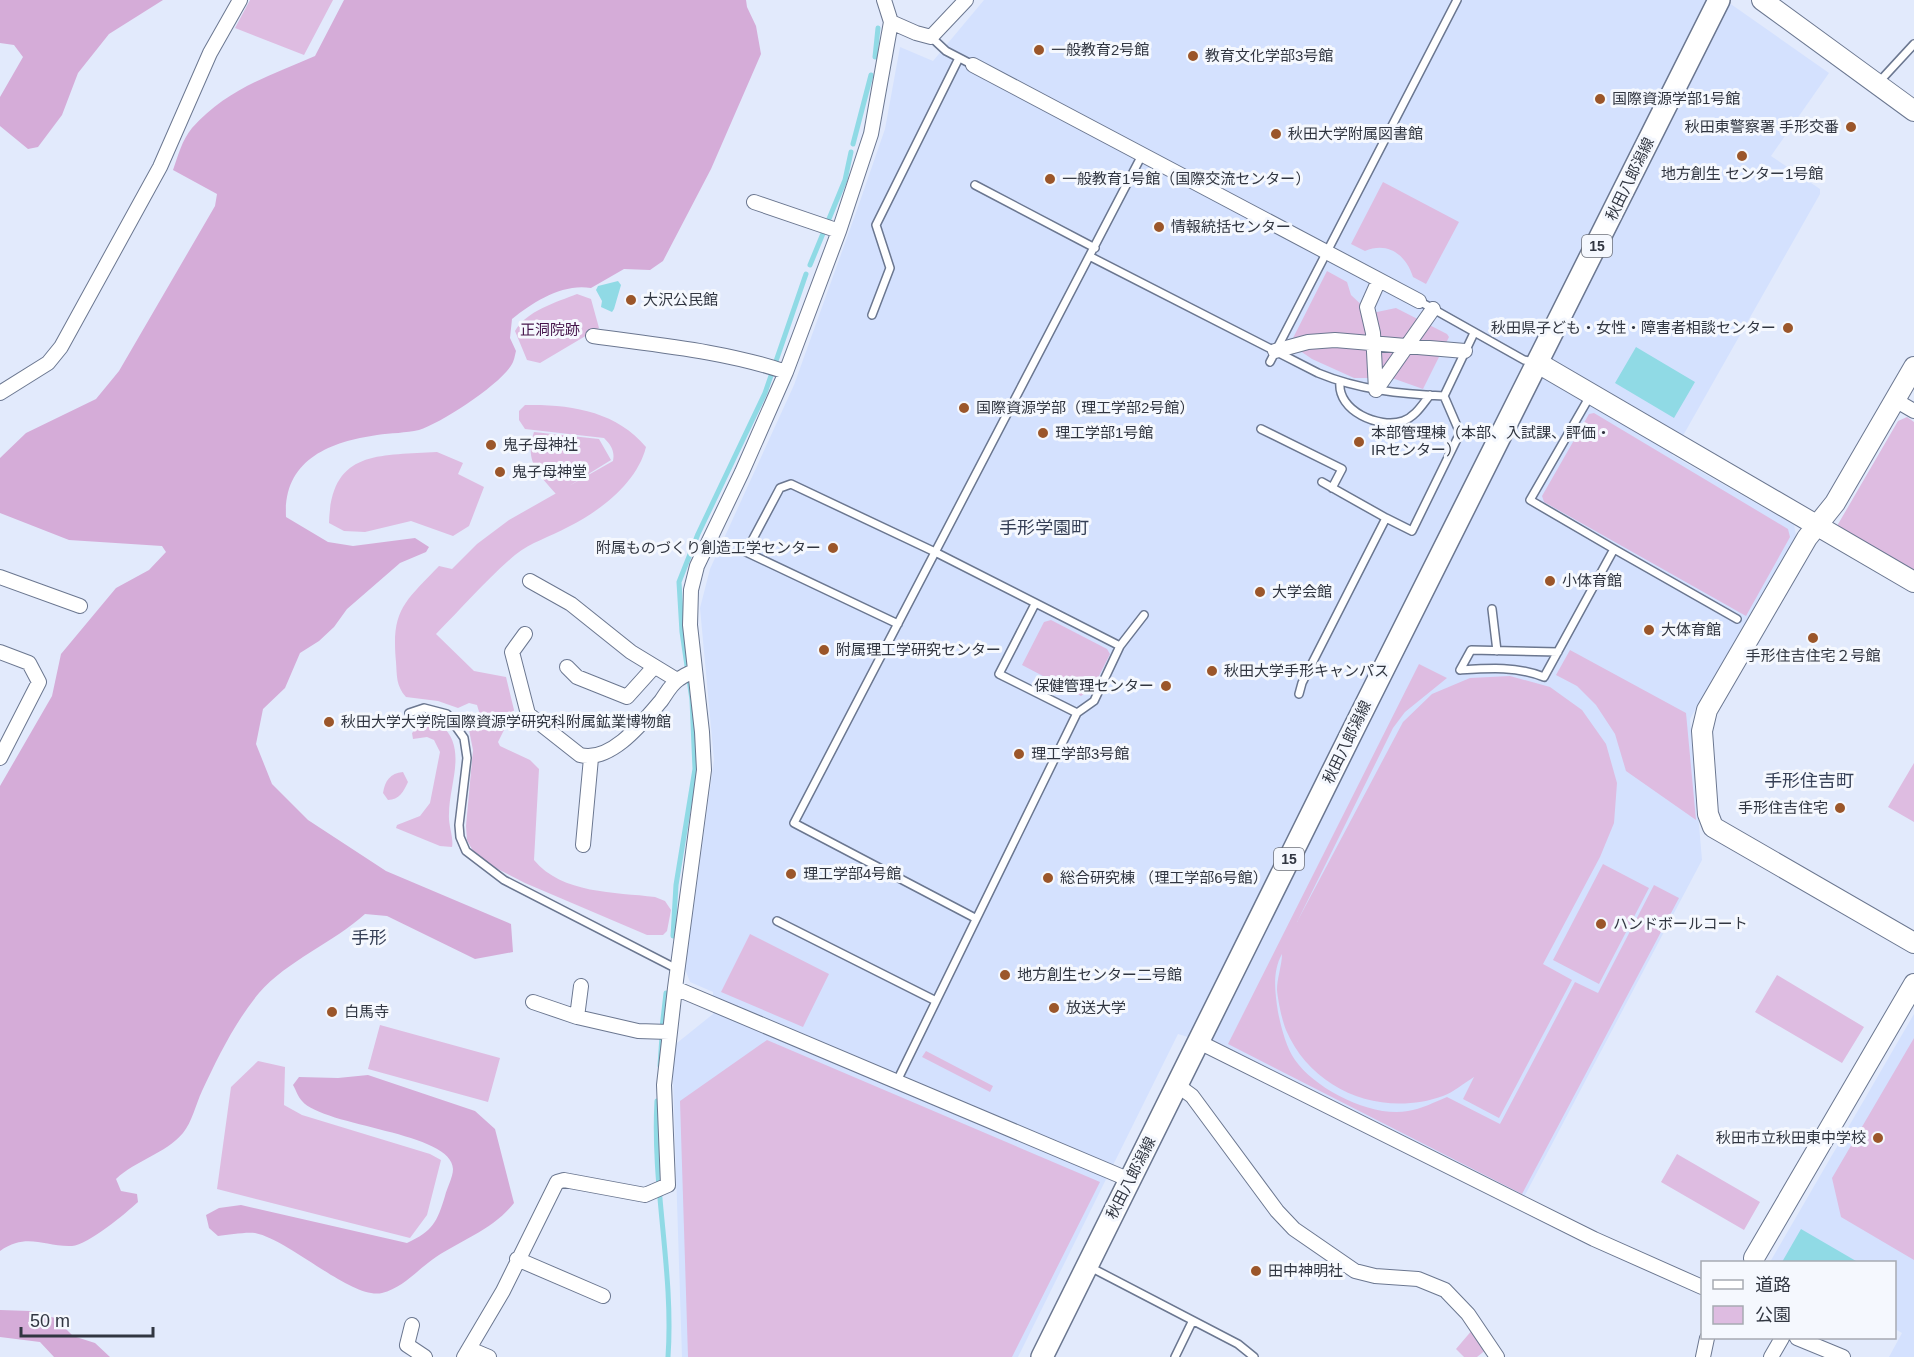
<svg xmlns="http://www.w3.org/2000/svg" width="1914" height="1357" font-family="Helvetica,'Noto Sans JP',sans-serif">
  <rect width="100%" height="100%" fill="#e2eafc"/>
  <path fill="#d4e1fe" d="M984,0H1725L1829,73L1771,156L1820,189V194L1672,455L1794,525L1796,536L1690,719L1702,860L1523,1199L1224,1048L1178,1034L1018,1357H682L672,1047L713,1014V992L690,982L685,969L714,760L700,608L710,569L794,385L858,207L885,129L900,47L933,61Z
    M1914,1014V1357H1889L1902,1333L1895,1329L1894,1262H1770Z"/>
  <path fill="#debce1" d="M250,0H333L304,55L235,28Z
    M1383,182L1459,222L1426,284L1413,277C1406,255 1388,241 1365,251L1351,244Z
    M1327,271L1347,282L1351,295L1367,310L1377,312L1396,308L1447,334L1449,337L1423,389L1392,378H1354L1312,359L1290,344Z
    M577,294L591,299L599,328L540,363L527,360L515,331C526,311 557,302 577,294Z
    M525,405C570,404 616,411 646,447C637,483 600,511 568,527C550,537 531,542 515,555C487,579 462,608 436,634L474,671L506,677L514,710L498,742L500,746L530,760L539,769L534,860C562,894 615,892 655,897L665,901L671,910L667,931L663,935H647L525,883L488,864L473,851L467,840L466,826L473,750L468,725L480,715L477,705L469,703L458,708L438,701L406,697C396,686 397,676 396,662C391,609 405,602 439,566L452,569L477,544L509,520L613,461C615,451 611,445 604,438L525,429L519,420V411Z
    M1594,413L1788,529L1790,537L1746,616L1544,502L1542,496L1589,414Z
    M1907,417L1914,422V573L1837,526L1898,421Z
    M534,432L599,439L611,460L556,494C538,473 524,461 534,432Z
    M437,452L463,463L458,474L484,487L469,526L453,536L411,521L365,532L344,531L329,523C331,449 379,456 437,452Z
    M1051,620L1107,649L1110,654L1093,688L1081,696L1022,665L1044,622Z
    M1570,650L1686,713L1696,820L1626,771L1615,734L1596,705L1577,686L1556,675Z
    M1419,664L1447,678L1405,712L1393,728L1297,922L1403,722L1432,694L1470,678L1510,676L1550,687L1582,710L1606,744L1617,783L1614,823L1600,857L1543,964L1572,980L1499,1118L1463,1099L1474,1077C1464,1083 1454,1092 1443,1096C1382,1118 1312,1091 1286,1030C1282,1020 1278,1001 1277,990C1277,978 1282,965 1282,954C1272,972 1275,992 1278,1012C1281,1027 1286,1047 1295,1060C1315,1089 1372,1118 1408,1111C1421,1109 1435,1102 1447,1097L1500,1124L1575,982L1598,993L1654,885L1679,898L1522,1194L1228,1044Z
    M430,724L441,725C468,748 449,784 449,814C448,825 454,838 452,847L440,846L396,828L397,825L420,816L430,803L440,752L434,740L427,737L413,739L412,733L419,726Z
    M1914,763V822L1888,807Z
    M403,772L408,782C404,791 399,800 388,800L383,793C385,781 390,773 403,772Z
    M1603,864L1649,888L1599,984L1553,960Z
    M750,934L829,974L803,1027L721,992Z
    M1777,975L1864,1027L1842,1063L1755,1012Z
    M380,1025L500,1058L488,1102L368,1069Z
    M1914,1038V1260L1841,1217L1832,1178Z
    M767,1040L1100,1182L1012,1357H688L680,1101Z
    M926,1051L993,1086L990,1092L922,1057Z
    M258,1061L285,1067L284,1105L302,1115L430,1154L441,1160L427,1215L410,1238L217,1189L231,1087Z
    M1677,1154L1760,1202L1744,1230L1661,1182Z
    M1473,1329L1487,1349L1477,1357H1464L1456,1349Z"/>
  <path fill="#d5acd8" d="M0,0H163L109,34L78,73L62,115L38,147L28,149L0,126V97L23,57L14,45L0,43Z
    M344,0H746L747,7L756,26L761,54L711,169L663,261L650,270L624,269L591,288C563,283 533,302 512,319L510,338L516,351C515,355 514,361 512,364C501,384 441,423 419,430C406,433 391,433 377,435C329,442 283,460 286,517L328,542L353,546L415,538L429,547L426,552L400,563L347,609L334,627L319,641L300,653L285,688L263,709L256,744L272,784L308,820L386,871L511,924L513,952L475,959L387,916L365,914C333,943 288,960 259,993C235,1022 218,1057 202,1091C196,1104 192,1122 183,1133C165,1154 136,1160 116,1179L121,1191L137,1194L138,1202C126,1213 88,1245 72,1246C43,1247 28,1232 0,1251V786L52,696L61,654L116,588L149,570L166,552L162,546L69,540L0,513V458L26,433L96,399L119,371L215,206L217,194L173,170C178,156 182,140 192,128C227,89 269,76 315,56Z
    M368,1075L475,1111L495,1129L514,1203C494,1229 462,1240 436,1257C418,1269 403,1288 382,1293C352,1300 290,1240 255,1233C244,1232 229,1235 218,1236L209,1228L206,1215L219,1208L241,1205L407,1243C433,1231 437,1222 445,1196C447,1188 453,1177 453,1169C453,1132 324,1127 302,1101C298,1097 296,1090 293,1085L299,1077L338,1078Z
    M0,1310L30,1311L55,1318L73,1336L95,1343L110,1357H54L40,1342L0,1337Z"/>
  <path fill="#90dae5" d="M618,281L621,285L614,309L612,312L601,307L602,301L596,290L598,286Z
    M1636,347L1695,382L1674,418L1615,383Z
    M1801,1229L1856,1261V1262H1782Z"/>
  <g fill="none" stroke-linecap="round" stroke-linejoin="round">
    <path stroke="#90dae5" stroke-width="5" d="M875,57L878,28
      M853,144L871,75
      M810,265L845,180L851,152
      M673,936L676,885L695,769L692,700L682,632L679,582L698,534L765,393L806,274
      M662,1028L666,993
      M660,1066L662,1036
      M657,1101C652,1187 674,1272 668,1357"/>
    <g stroke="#6b7790" stroke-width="10">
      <path id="lane" d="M931,37L946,51L973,65
        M1879,82L1914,44
        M975,185L1095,248
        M1091,257L1318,373C1359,390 1401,394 1444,396L1474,333
        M1419,301L1524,360L1533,362
        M872,315L890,268L876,225L959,58
        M1270,362L1457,0
        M1340,382C1337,411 1379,429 1403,421C1415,417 1422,405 1430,395
        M1261,429L1342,469L1332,488
        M1322,482L1386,518
        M1614,549L1737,619
        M1035,604L999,674L1077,713
        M1492,609L1497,651
        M898,624L746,552L780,488L791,484L935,552L1120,646
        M1558,652L1471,650L1460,670C1490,668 1516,666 1544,677L1614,549L1530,500L1590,396
        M1299,694L1302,683L1386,518L1412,531L1460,433L1444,396
        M409,713L424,708L447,714L464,738L467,758L459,825L460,837L466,851L504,880L677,969
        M975,918L794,823L1142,155
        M777,921L936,1001
        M897,1081L1077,713L1094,701L1120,646L1144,615
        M1090,1267L1238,1344L1254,1357
        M1175,1357L1192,1322"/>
    </g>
    <g stroke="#6b7790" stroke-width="16">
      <path id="street" d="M884,0L891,22L871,134L839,231L786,372L742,472L697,566L691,590L690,625L702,732L704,770L675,988L1130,1180
        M891,22L916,33L931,37L966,0
        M973,65L1419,301
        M754,202L839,231
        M593,336C657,345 725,351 786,372
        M1275,351L1308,342L1335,340L1465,351
        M1376,390L1373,333L1367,307L1379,280
        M1376,390L1433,309
        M0,393L48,363L61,347L160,167L210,53L240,0
        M1895,400L1914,411
        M0,577L80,606
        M530,581L571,604L631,652L677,680
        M525,634L512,652L528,714L580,755C611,763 643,722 661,701C666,694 671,684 679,679C683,676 690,673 695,670
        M0,652L29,663L39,682L0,758
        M567,667L577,677L627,697L654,667
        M583,845L591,758
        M581,986L577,1017L638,1031L669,1032
        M533,1002L577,1017
        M1199,1042L1594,1239L1702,1287
        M1177,1085L1192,1096L1277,1211L1294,1229L1355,1271L1375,1276L1418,1279L1445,1290L1468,1314L1497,1357
        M517,1259L603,1296
        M412,1325L407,1345L425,1357
        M1797,1338L1843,1357
        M470,1349L489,1357
        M464,1357L503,1291L557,1182L564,1180L645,1195L668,1185L664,1085L675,988
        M1703,1357L1707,1338
        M1771,1357L1782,1338"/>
    </g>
    <g stroke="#6b7790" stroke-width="22">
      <path id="secondary" d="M1762,0L1914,111
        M1538,363L1914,582
        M1914,367L1835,503L1807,538L1707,710L1702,731L1708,814L1713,827L1914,943
        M1754,1258L1914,984"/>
    </g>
    <g stroke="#6b7790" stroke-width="24">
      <path id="primary" d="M1042,1357L1357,722L1719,0"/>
    </g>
    <use href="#lane" stroke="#fff" stroke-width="7"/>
    <use href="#street" stroke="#fff" stroke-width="14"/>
    <use href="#secondary" stroke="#fff" stroke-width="20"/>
    <use href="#primary" stroke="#fff" stroke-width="21"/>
  </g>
  <g fill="#9b562a" stroke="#f5f8fe" stroke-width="2">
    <circle cx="1039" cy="50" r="6"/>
    <circle cx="1193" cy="56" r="6"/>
    <circle cx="1600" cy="99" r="6"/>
    <circle cx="1851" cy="127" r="6"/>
    <circle cx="1276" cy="134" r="6"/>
    <circle cx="1742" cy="156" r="6"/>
    <circle cx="1050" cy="179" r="6"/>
    <circle cx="1159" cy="227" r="6"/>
    <circle cx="631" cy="300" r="6"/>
    <circle cx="1788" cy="328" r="6"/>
    <circle cx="964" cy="408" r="6"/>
    <circle cx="1043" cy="433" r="6"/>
    <circle cx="1359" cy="442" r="6"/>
    <circle cx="491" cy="445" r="6"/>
    <circle cx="500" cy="472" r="6"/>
    <circle cx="833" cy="548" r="6"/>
    <circle cx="1550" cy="581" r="6"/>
    <circle cx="1260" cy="592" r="6"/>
    <circle cx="1649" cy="630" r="6"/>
    <circle cx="1813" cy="638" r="6"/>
    <circle cx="824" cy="650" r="6"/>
    <circle cx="1212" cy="671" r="6"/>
    <circle cx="1166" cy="686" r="6"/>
    <circle cx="329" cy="722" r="6"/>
    <circle cx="1019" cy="754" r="6"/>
    <circle cx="1840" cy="808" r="6"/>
    <circle cx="791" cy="874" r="6"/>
    <circle cx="1048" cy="878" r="6"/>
    <circle cx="1601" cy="924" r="6"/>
    <circle cx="1005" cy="975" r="6"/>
    <circle cx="1054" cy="1008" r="6"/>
    <circle cx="332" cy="1012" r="6"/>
    <circle cx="1878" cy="1138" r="6"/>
    <circle cx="1256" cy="1271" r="6"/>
  </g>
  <g text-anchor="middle" stroke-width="6" stroke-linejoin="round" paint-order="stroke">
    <g fill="#f5f8fe" stroke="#6c707a" stroke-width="1.5">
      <rect x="1582" y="235" width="30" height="22" rx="4.5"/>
      <rect x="1274" y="848" width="30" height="22" rx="4.5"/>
    </g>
    <g font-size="14" font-weight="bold" fill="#313641">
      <text x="1597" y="251">15</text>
      <text x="1289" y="864">15</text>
    </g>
    <g font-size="15" fill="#313641" stroke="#f5f8fe" text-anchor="start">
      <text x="1051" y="55">一般教育2号館</text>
      <text x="1205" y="61">教育文化学部3号館</text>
      <text x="1612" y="104">国際資源学部1号館</text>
      <text x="1839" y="132" text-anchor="end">秋田東警察署 手形交番</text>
      <text x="1288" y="139">秋田大学附属図書館</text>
      <text x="1742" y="179" text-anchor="middle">地方創生 センター1号館</text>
      <text x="1062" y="184">一般教育1号館（国際交流センター）</text>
      <text x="1171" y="232">情報統括センター</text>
      <text x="643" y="305">大沢公民館</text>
      <text x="1776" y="333" text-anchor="end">秋田県子ども・女性・障害者相談センター</text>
      <text x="976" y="413">国際資源学部（理工学部2号館）</text>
      <text x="1055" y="438">理工学部1号館</text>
      <text x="1371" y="438">本部管理棟（本部、入試課、評価・<tspan x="1371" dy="17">IRセンター）</tspan></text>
      <text x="503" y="450">鬼子母神社</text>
      <text x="512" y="477">鬼子母神堂</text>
      <text x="821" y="553" text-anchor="end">附属ものづくり創造工学センター</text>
      <text x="1562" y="586">小体育館</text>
      <text x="1272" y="597">大学会館</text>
      <text x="1661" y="635">大体育館</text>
      <text x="836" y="655">附属理工学研究センター</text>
      <text x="1813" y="661" text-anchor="middle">手形住吉住宅２号館</text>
      <text x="1224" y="676">秋田大学手形キャンパス</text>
      <text x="1154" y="691" text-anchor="end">保健管理センター</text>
      <text x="341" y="727">秋田大学大学院国際資源学研究科附属鉱業博物館</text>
      <text x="1031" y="759">理工学部3号館</text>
      <text x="1828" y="813" text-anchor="end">手形住吉住宅</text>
      <text x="803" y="879">理工学部4号館</text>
      <text x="1060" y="883">総合研究棟 （理工学部6号館）</text>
      <text x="1613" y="929">ハンドボールコート</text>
      <text x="1017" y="980">地方創生センター二号館</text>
      <text x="1066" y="1013">放送大学</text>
      <text x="344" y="1017">白馬寺</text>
      <text x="1866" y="1143" text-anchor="end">秋田市立秋田東中学校</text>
      <text x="1268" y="1276">田中神明社</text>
    </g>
    <g font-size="15" fill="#313641" stroke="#f5f8fe">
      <text transform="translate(1630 179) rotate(-64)" y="5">秋田八郎潟線</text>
      <text transform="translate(1347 742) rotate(-64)" y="5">秋田八郎潟線</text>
      <text transform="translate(1131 1178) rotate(-63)" y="5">秋田八郎潟線</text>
    </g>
    <g font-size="15" fill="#441349" stroke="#f5f8fe">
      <text x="550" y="335">正洞院跡</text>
    </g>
    <g font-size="18" fill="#353f56" stroke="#f5f8fe">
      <text x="1044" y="534">手形学園町</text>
      <text x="1809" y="787">手形住吉町</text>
      <text x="369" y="944">手形</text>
    </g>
  </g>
  <rect x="1701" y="1261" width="195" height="78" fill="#f5f8fe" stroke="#a7aab2" stroke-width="1.5"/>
  <rect x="1713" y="1280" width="30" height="9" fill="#ffffff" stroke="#a7aab2" stroke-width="1.5"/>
  <text x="1755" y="1291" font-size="18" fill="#313641">道路</text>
  <rect x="1713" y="1306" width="30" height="18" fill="#debce1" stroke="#a7aab2" stroke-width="1.5"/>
  <text x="1755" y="1321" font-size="18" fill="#313641">公園</text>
  <path d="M21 1327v9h132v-9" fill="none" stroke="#313641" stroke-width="3"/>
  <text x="30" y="1327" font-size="18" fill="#313641" stroke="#f5f8fe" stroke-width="4.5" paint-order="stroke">50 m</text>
</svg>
